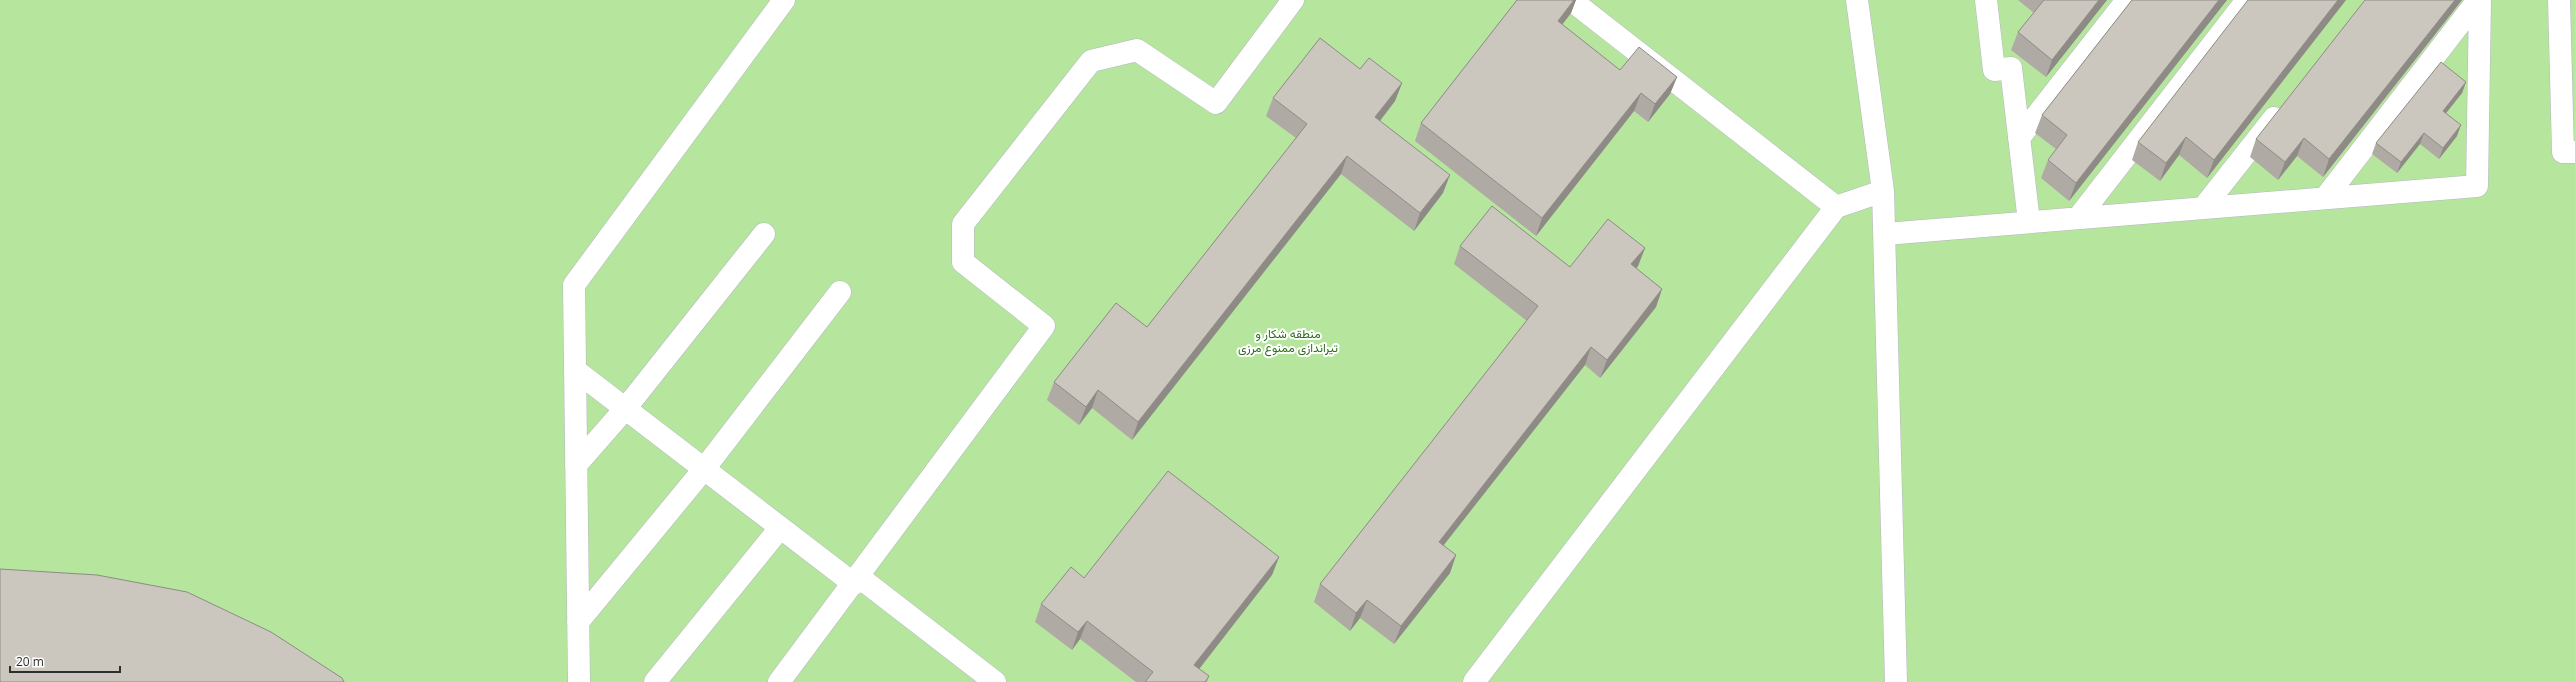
<svg xmlns="http://www.w3.org/2000/svg" width="2575" height="682" font-family="'Open Sans',Vazirmatn,sans-serif">
  <rect width="100%" height="100%" fill="#efe9e1"/>
  <path fill="#b6e59e" d="M0,0H2575V682H0Z"/>
  <g fill="none" stroke-linecap="round" stroke-linejoin="round">
    <g stroke="#b4b7c1" stroke-width="23">
      <path id="minor" d="M1571,0L1836,207
        M1857,0L1883,191L1896,682
        M1986,0L1994,70L2011,68L2029,222
        M2559,0L2563,152H2575
        M2019,138L2127,0
        M2325,198L2478,0
        M2203,208L2274,118
        M2078,218L2247,0
        M1885,234L2477,186L2480,0
        M575,370L854,584
        M576,465L625,409L764,234
        M859,577L995,682
        M578,622L704,469L840,292
        M579,682L574,285L784,0
        M655,682L780,528
        M779,682L1044,326L963,262V224L1091,61L1137,50L1216,103L1293,0
        M1474,682L1836,207L1883,191"/>
    </g>
    <use href="#minor" stroke="#fff" stroke-width="22"/>
  </g>
  <path fill="#afaba4" d="M1517,0H1576L1571,13L1562,25L1620,70L1677,77L1670,94L1648,122L1634,111L1536,236L1415,141L1421,123Z
    M2018,0H2107L2046,77L2011,50L2018,32L2034,13Z
    M2132,0H2227L2069,201L2041,178L2048,160L2056,149L2035,133L2042,115Z
    M2346,0L2207,178L2179,155L2160,181L2132,160L2138,142Z
    M2462,0L2323,177L2297,156L2278,180L2250,157L2256,139Z
    M1360,69L1402,83L1395,101L1380,121L1443,193L1414,231L1341,174L1132,440L1092,408L1079,425L1047,400L1054,382L1147,327L1296,138L1266,116L1273,98Z
    M2466,82L2462,93L2446,113L2457,136L2439,159L2420,144L2397,173L2372,154L2376,143Z
    M1460,246L1570,267L1645,248L1638,266L1636,268L1662,289L1656,307L1600,378L1585,365L1443,546L1456,555L1450,573L1394,644L1360,618L1350,631L1314,602L1320,584L1527,321L1454,264Z
    M1279,557L1272,575L1199,669L1209,676L1207,682H1136L1080,639L1072,650L1035,622L1041,604L1084,578Z"/>
  <path fill="#8e8b86" d="M1574,0H1576L1571,13L1551,39L1558,21Z
    M2099,0H2107L2046,77L2052,60Z
    M2219,0H2227L2069,201L2076,183Z
    M2338,0H2346L2207,178L2214,160Z
    M2455,0H2462L2323,177L2329,159Z
    M1677,77L1670,94L1648,122L1655,104Z
    M2466,82L2462,93L2439,122L2443,111Z
    M1402,83L1395,101L1369,135L1375,117Z
    M1641,93L1634,111L1536,236L1542,218Z
    M2461,125L2457,136L2439,159L2443,148Z
    M2424,133L2420,144L2397,173L2401,162Z
    M2186,137L2179,155L2160,181L2166,163Z
    M2304,138L2297,156L2278,180L2285,162Z
    M1347,156L1341,174L1132,440L1138,422Z
    M1450,175L1443,193L1414,231L1420,213Z
    M1645,248L1638,266L1625,282L1631,264Z
    M1662,289L1656,307L1600,378L1607,360Z
    M1591,347L1585,365L1432,560L1439,542Z
    M1098,390L1092,408L1079,425L1086,407Z
    M1456,555L1450,573L1394,644L1401,626Z
    M1279,557L1272,575L1189,682L1194,665Z
    M1367,600L1360,618L1350,631L1356,613Z
    M1087,621L1080,639L1072,650L1078,632Z"/>
  <path fill="#cbc7bf" stroke="#8e8b86" d="M1517,0H1574L1558,21L1620,70L1639,47L1677,77L1655,104L1641,93L1542,218L1421,123Z
    M2044,0H2099L2052,60L2018,32Z
    M2132,0H2219L2076,183L2048,160L2067,135L2042,115Z
    M2248,0H2338L2214,160L2186,137L2166,163L2138,142Z
    M2365,0H2455L2329,159L2304,138L2285,162L2256,139Z
    M1320,38L1360,69L1369,58L1402,83L1375,117L1450,175L1420,213L1347,156L1138,422L1098,390L1086,407L1054,382L1116,303L1147,327L1307,124L1273,98Z
    M2441,62L2466,82L2443,111L2461,125L2443,148L2424,133L2401,162L2376,143Z
    M1492,206L1570,267L1608,219L1645,248L1631,264L1662,289L1607,360L1591,347L1439,542L1456,555L1401,626L1367,600L1356,613L1320,584L1538,306L1460,246Z
    M1168,471L1279,557L1194,665L1209,676L1205,682H1145L1153,672L1087,621L1078,632L1041,604L1071,567L1084,578Z
    M0,569L97,575L187,592L271,632L342,678L344,682H0Z"/>
  <g text-anchor="middle" stroke-width="4" stroke-linejoin="round" paint-order="stroke">
    <g font-size="12" fill="#2c6e1b" stroke="#fff">
      <text x="1288" y="338">منطقه شکار و<tspan x="1288" dy="14">تیراندازی ممنوع مرزی</tspan></text>
    </g>
  </g>
  <path d="M10 666v6h110v-6" fill="none" stroke="#2e2e2e" stroke-width="2"/>
  <text x="16" y="666" font-size="12" fill="#2e2e2e" stroke="#ffffff" stroke-width="3" paint-order="stroke">20 m</text>
</svg>
